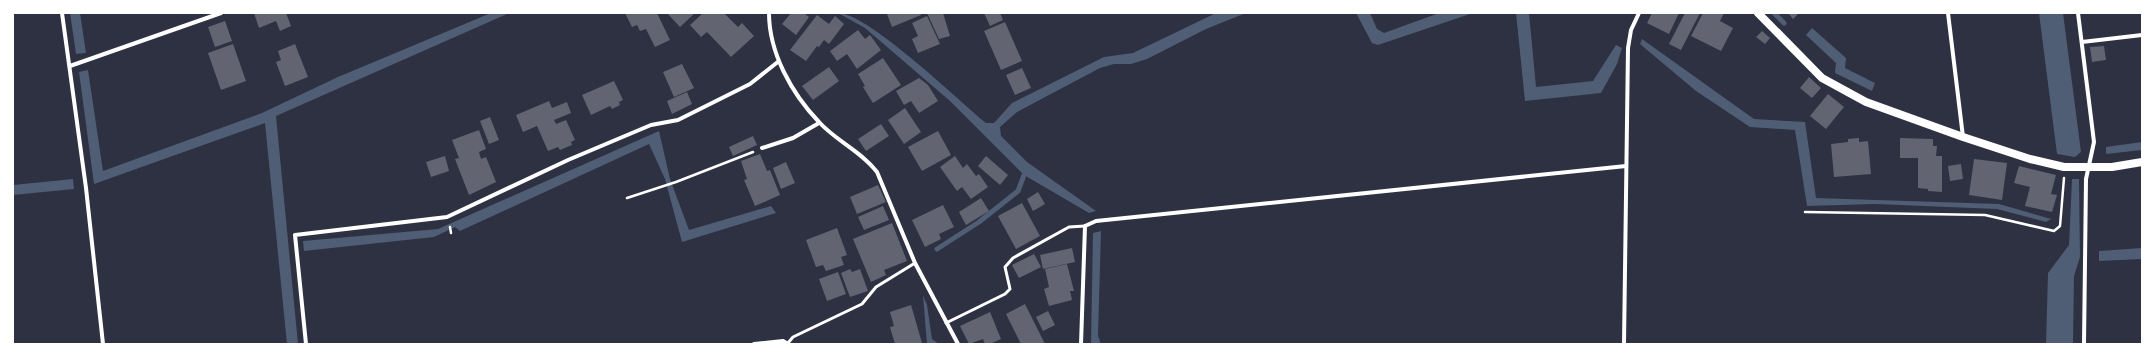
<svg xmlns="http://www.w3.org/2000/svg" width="2155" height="357" font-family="'Open Sans',sans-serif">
  <rect width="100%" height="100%" fill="#2d3142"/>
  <path fill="#4f5d75" d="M70,13H80L86,53L76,54Z
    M491,13L507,14L276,116L298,344H287L265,123L94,184L79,72L88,70L103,171L262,113L338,77Z
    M838,13C868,13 959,101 986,123H994L1012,103L1104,57L1133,53L1216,13H1246L1206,29L1147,59L1131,64H1114L1100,68L1017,112L1000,127L1001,136L1027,162L1096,211L1089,213L1024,175L950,101L865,28Z
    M1356,13H1370L1377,29L1384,33L1439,13H1473L1378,45L1372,43Z
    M1516,13H1529L1536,87L1593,81L1616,45L1622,48L1617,64L1601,93L1525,101Z
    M2039,13H2063L2081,152L2075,157L2057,154Z
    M1812,28L1846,58L1845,68L1875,83L1872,91L1835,73L1836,63L1806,35Z
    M1642,39L1754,119L1805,122L1816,198L1999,204L2051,219L2046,222L1997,209L1875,204L1807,206L1795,130L1750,127L1696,91L1640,44Z
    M659,131L670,179L689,230L771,206L776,213L682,242L665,179L649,144L460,231L455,227L434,237L304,251L303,241L438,229Z
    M2142,142V150L2106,154V147Z
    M73,179L74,189L13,195V185Z
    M2072,179H2079L2080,257L2074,276L2073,344H2046L2048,273L2069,245Z
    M1101,231L1098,336L1101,344H1091L1093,233Z
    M2142,248V259L2099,261V251Z
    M923,295L927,305L932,339L939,344H927Z"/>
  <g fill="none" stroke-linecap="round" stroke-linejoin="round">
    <path stroke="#4f5d75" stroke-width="5" d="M1774,13L1784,23
      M937,249L979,222L1018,191L1024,175"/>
  </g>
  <path fill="#626471" d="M254,13H286L291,26L280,31L276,21L259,28Z
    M625,13H657L670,40L655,47L646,29L640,31L637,25L632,27Z
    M667,13H695L680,27Z
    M703,13H724L738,27L742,23L754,36L731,57L707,32L701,37L690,25Z
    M791,13H804L809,17L796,35L782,24Z
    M889,13H921V15L892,27L887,14Z
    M927,13H943L950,36L939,39Z
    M984,13H1000L1003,20L990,26Z
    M1652,13H1679L1669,34L1647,23Z
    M1685,13H1700L1681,50L1669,44Z
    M1703,13H1724L1720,21L1733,28L1721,51L1691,36Z
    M1788,13H1799L1793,19Z
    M817,15L829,24L835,16L844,24L829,44L824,40L819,47L817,46L806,61L790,50Z
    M927,16L940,44L918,53L912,39L918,36L912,23Z
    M225,21L232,41L215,47L208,27Z
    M1005,22L1022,61L1001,70L984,31Z
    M858,30L865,39L870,35L881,50L857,69L847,54L837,61L830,51Z
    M1762,31L1770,38L1765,44L1756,37Z
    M233,44L246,81L221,90L208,53Z
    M295,44L308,77L285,86L276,62L281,60L278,51Z
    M2104,46L2106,60L2092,62L2090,47Z
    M883,58L901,85L873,103L863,87L865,86L858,74Z
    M682,64L694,88L674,97L663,72Z
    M829,67L839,81L813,100L802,86Z
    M1022,68L1031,88L1015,95L1006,75Z
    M1809,77L1821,88L1812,98L1800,88Z
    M919,78L928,85L938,101L919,113L911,101L904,105L896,91Z
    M614,81L623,100L619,102L620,105L612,109L610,106L591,115L582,95Z
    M687,92L692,104L672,114L667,101Z
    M1828,94L1844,107L1826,129L1810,116Z
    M549,101L552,108L567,102L571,113L554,120L556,124L566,120L575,140L571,142L572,145L560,150L558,147L548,151L537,126L523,132L516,115Z
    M905,108L921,132L904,144L888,120Z
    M490,117L499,140L489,144L480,121Z
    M881,124L889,136L866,151L858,139Z
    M479,130L486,149L479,152L481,159L486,157L496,182L469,195L455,159L459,158L452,140Z
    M938,131L951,155L922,171L908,147Z
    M753,136L757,145L733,156L729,147Z
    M1859,138V142L1868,141L1871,174L1834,177L1831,144L1848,142V139Z
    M1900,138L1933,139V146H1937L1936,156H1942V192L1928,191V189L1918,188V158H1900Z
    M760,154L767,171L770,170L780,195L755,206L744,180L747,179L741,161Z
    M445,156L449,171L431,177L426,162Z
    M955,156L963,168L967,164L976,176L979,174L988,187L971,199L962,187L957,191L940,167Z
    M986,156L1008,175L1000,185L978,166Z
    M1974,159L2007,163L2002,200L1969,195Z
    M786,162L795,183L781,189L773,168Z
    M1961,164L1963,179L1950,181L1948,166Z
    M2019,166L2056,175L2051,194L2057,195L2052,212L2025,206L2030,187L2014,183Z
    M878,185L886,202L857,214L850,197Z
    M1038,192L1045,204L1033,211L1027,199Z
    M981,198L989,211L966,225L959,212Z
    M1022,203L1040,236L1016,249L998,216Z
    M943,205L954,227L939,234L941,239L925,247L912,220Z
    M883,206L889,220L864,230L858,217Z
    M892,223L907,261L884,270L886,275L871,282L853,239Z
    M837,228L847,255L841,257L844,265L826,271L823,265L816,267L806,240Z
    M1072,248L1075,262L1043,269L1040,255Z
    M1034,254L1041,267L1019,278L1012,265Z
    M1067,264L1074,291H1070L1072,300L1049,306L1044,289L1049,287L1045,269Z
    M850,269L852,272L860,269L868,291L850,297L841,273Z
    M838,272L846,294L827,301L819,279Z
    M1025,304L1045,344H1021L1006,314Z
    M911,305L922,343L895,344L890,327L894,326L890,312Z
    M1048,311L1055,325L1043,331L1036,317Z
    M990,312L1001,339L990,344H985L983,339L969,344L960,326Z"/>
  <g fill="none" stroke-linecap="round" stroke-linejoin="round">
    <path stroke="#fff" stroke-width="2.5" d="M627,198L676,182L753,152
      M1805,212L1985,215L2054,231L2060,226L2064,178
      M450,227L451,233"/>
    <path stroke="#fff" stroke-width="3" d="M946,323L1005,294L1010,289L1005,267L1013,258L1069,227L1085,226
      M788,343L793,337L862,304L876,287L915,263"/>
    <path stroke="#fff" stroke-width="4" d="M62,13L86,188L103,344
      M769,13C769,53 792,94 819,122C836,141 861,151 877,172L915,263L958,344
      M1948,13L1963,137
      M2078,13L2094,142L2086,179L2084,344
      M2082,42L2142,35
      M70,66L221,13
      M762,148L793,138L819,123
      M306,344L295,235L447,217L568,160L651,125L678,120L750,84L779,61
      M754,344L783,341L788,344
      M1081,344L1085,226L1096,221L1626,166
      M1624,344L1628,48L1631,30L1639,13"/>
    <path stroke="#fff" stroke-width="8" d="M1758,13L1822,78L1866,102L1963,137L2030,159L2064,167H2112L2142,162"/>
  </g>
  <rect width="2155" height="357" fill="none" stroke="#ffffff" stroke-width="28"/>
</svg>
